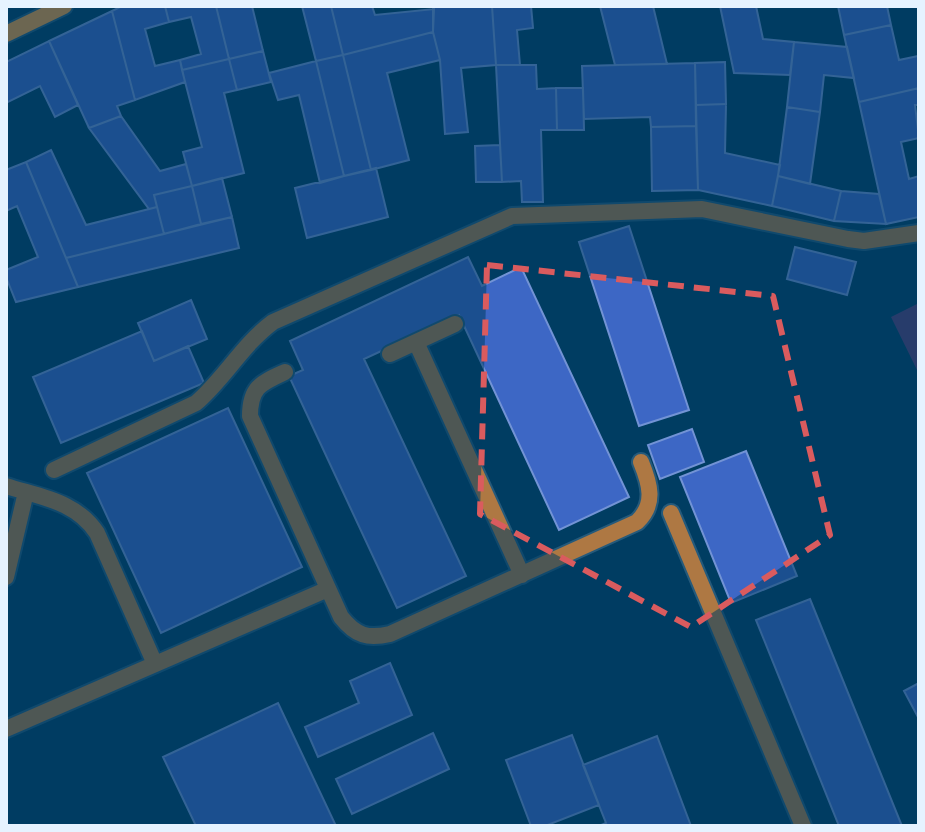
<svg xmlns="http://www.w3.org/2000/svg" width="925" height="832" font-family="Lato,sans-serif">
  <rect width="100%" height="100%" fill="#003d62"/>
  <path fill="#573d76" d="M919,303V374L891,317Z"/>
  <path fill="#3d67c5" stroke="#7293d5" stroke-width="2" d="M122,6H165L169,22L145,29L155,66L180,60L185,82L135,100L112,11Z
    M165,6H216L229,59L182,70L180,60L201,54L191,17L169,22Z
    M216,6H252L263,51L229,59Z
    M302,6H331L343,55L316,61Z
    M331,6H372L375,15L434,9L433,32L343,55Z
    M433,6H492L496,65L461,68L468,132L445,134L440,60L433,32Z
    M492,6H531L533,28L517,30L520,65H496Z
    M600,6H653L667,64L615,65Z
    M720,6H756L763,39L794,42L790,75L734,73Z
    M838,6H887L891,25L844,35Z
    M112,11L135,100L117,106L121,116L89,128L49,41Z
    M891,25L899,60L918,56L919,88L859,102L844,35Z
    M433,32L440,60L387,73L409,160L371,170L343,55Z
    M49,41L78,105L55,117L40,86L6,103V62Z
    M794,42L847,47L854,78L824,75L820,112L787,107Z
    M263,51L271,82L237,90L229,59Z
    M343,55L371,170L344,176L316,61Z
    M229,59L237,90L224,93L244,173L192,186L183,152L202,147L182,70Z
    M316,61L344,176L320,183L299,95L278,100L269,73Z
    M725,62L726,104L696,105L695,63Z
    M695,63L696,126L651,127L650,117L584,119L582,66Z
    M496,65H536L537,89L556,88L557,130H541L543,202H522L521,181L502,182Z
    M556,88H583L584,130H557Z
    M919,88V105H915L919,138L901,142L909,179L919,176V217L886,224L859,102Z
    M726,104L725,153L780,165L772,206L698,190L696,105Z
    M787,107L820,112L810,184L778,176Z
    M121,116L160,171L186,164L192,186L154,195L157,207L149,209L89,128Z
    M696,126L698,190L652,191L651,127Z
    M500,145L502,182H476L475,146Z
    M51,150L86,225L157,207L164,234L66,258L26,162Z
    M26,162L78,287L16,302L6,277V270L38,257L17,206L6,211V170Z
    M376,168L388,217L307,238L295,188Z
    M778,176L841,191L834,221L772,206Z
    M222,178L232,217L201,224L192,186Z
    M192,186L201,224L164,234L154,195Z
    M841,191L879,194L886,224L834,221Z
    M232,217L239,248L78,287L66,258Z
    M629,226L689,410L639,426L579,242Z
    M795,247L856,262L847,295L787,279Z
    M468,257L482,286L521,267L629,497L559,530L459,315L364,359L466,576L397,608L289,376L303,370L290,341Z
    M191,300L207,339L154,361L138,323Z
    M142,331L154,361L188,346L204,383L61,443L33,377Z
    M228,408L302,567L161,633L87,473Z
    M692,429L704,462L660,479L648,445Z
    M746,451L797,576L731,603L680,477Z
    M810,599L902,826H839L756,620Z
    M390,663L412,715L318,757L305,727L359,703L350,681Z
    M919,683V719L904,691Z
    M278,703L336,826H196L163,757Z
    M433,733L449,769L352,814L336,779Z
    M572,735L599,805L545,826H531L506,760Z
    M657,736L691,826H599L606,823L583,765Z"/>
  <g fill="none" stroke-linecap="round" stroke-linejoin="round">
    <g stroke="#255a7b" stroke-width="20">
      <path id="lane" d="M416,342L522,575
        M390,354L455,324
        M285,372C261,383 250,387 250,416L341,617C356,636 368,639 390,634L637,522C656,504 650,484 641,462
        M54,470L196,403C225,378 242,345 273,322L512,216L702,209L848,239L864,241L919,233
        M6,486C40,497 76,501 97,533L155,664
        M6,577L26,492
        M6,729L328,589"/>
    </g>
    <g stroke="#255a7b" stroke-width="20">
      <path id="street" d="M671,513L803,826"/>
    </g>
    <g stroke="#255a7b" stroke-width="20">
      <path id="secondary" d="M6,34L64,6"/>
    </g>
    <use href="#lane" stroke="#ae7843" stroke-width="16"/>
    <use href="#street" stroke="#ae7843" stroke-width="16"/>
    <use href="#secondary" stroke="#ef9a3d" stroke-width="16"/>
  </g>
  <path d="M0 0H925V832H0ZM487,265L773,296L830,535L691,627L480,514Z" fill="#003d62" fill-opacity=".55" fill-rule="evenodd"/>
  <path fill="none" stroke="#da5b5e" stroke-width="6" stroke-dasharray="16 10" stroke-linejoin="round" d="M487,265L773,296L830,535L691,627L480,514Z"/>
  <rect width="925" height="832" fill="none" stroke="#e6f3ff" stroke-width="16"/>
</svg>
